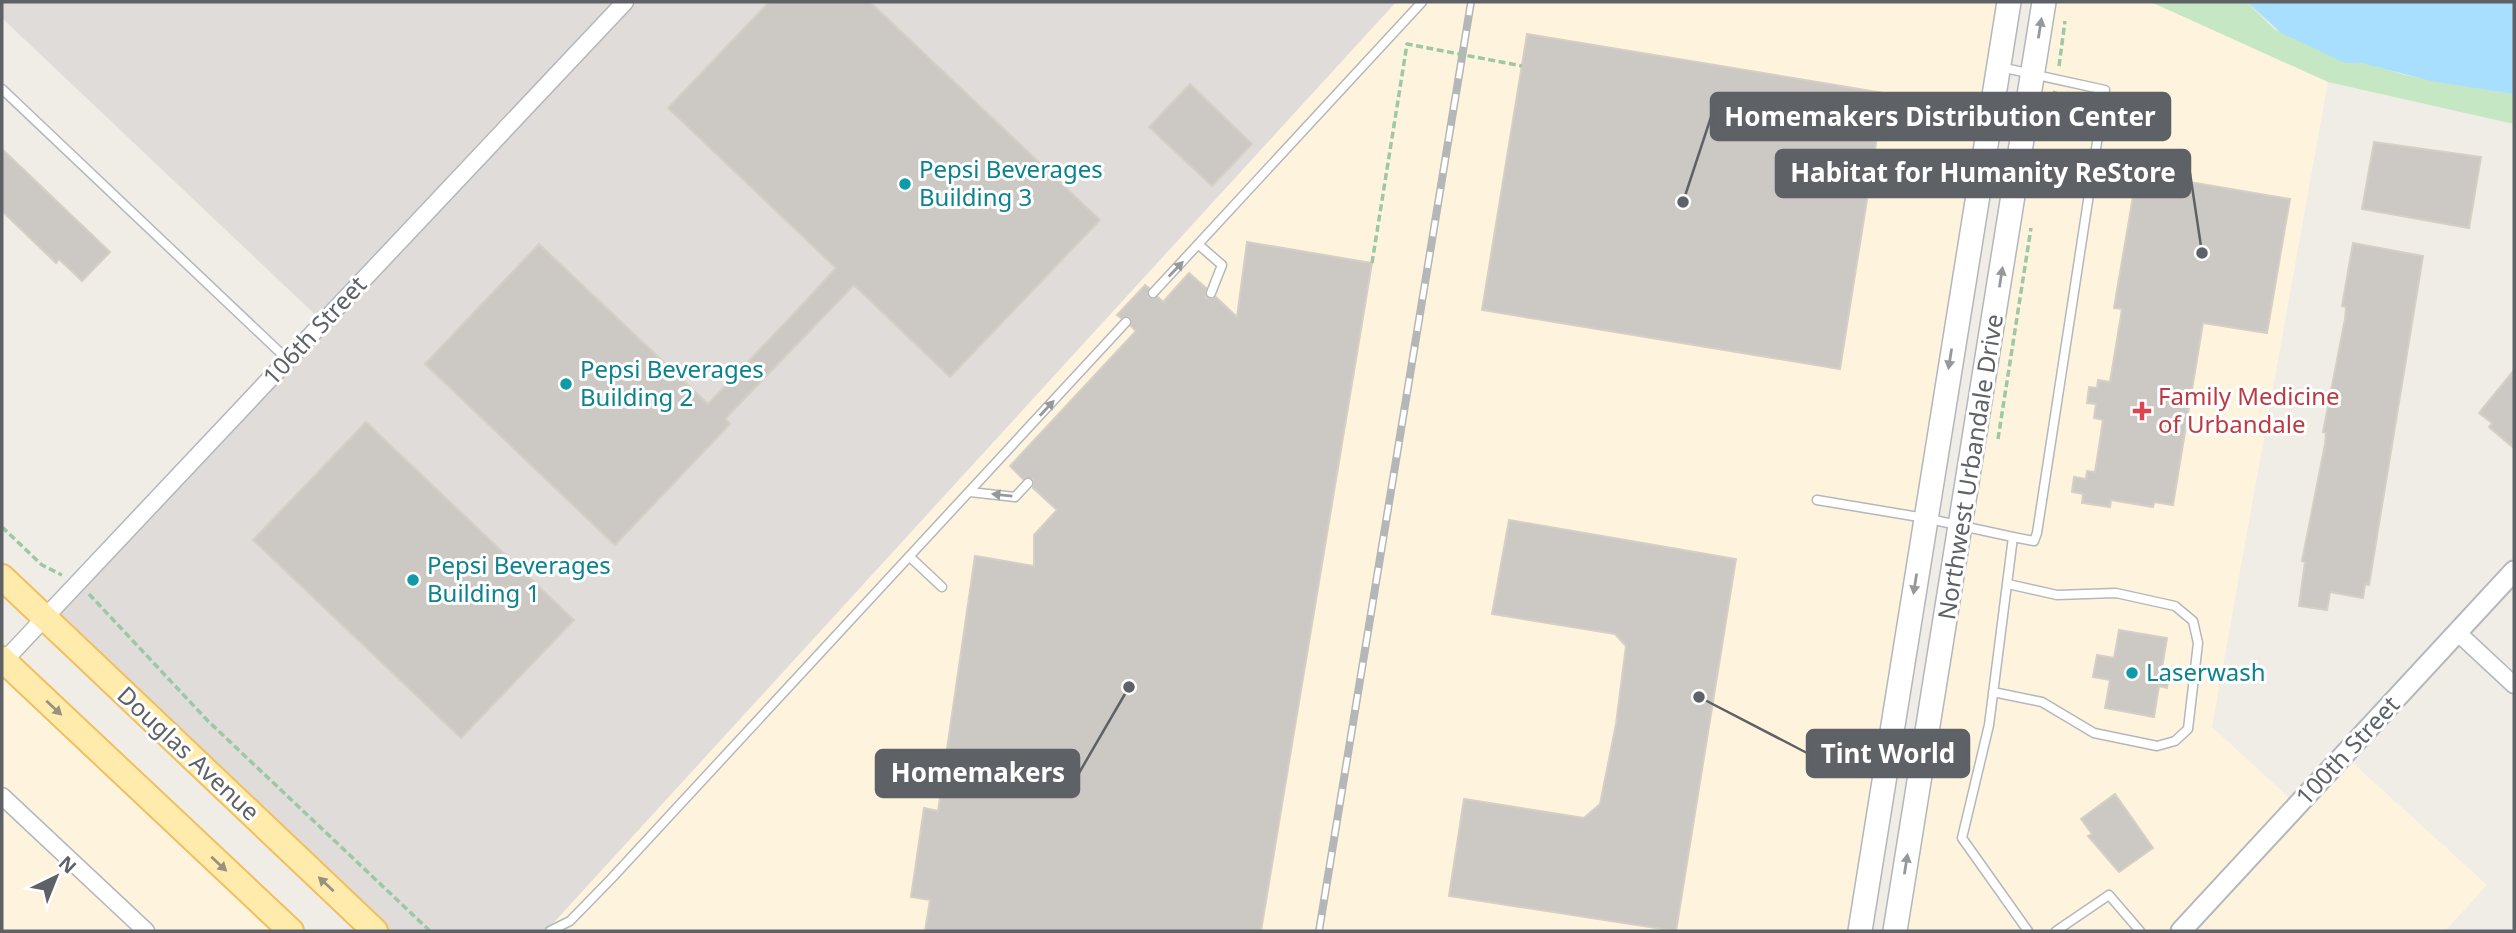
<svg xmlns="http://www.w3.org/2000/svg" width="2516" height="933" font-family="'Noto Sans',sans-serif">
  <rect width="100%" height="100%" fill="#f0ede7"/>
  <path fill="#fef4de" d="M1396,2H2009L1860,931H546Z
    M2044,2H2151L2328,82L2212,727L2297,805L2344,755L2487,885L2445,931H1895Z
    M2,659L291,931H2Z"/>
  <path fill="#dfdcd9" d="M2,2H1396L546,931H375L45,618L323,322L2,18Z"/>
  <path fill="#c6e7c3" d="M2151,2H2247L2274,29L2317,48L2405,75L2514,94V124L2328,82Z"/>
  <path fill="#a8dfff" d="M2247,2H2514V94L2431,81L2362,63H2345L2281,33Z"/>
  <path fill="#ccc8c4" stroke="#d5cfc5" stroke-width="2" d="M769,2H870L1100,220L950,377L854,285L725,419L730,424L615,545L425,364L539,244L708,404L801,306L836,268L668,108Z
    M1527,34L1884,93L1840,369L1482,310Z
    M1190,84L1252,144L1212,186L1149,127Z
    M2374,142L2481,157L2469,228L2362,209Z
    M2,149L110,252L82,281L59,259L56,263L2,211Z
    M2137,173L2290,199L2267,333L2203,323L2173,505L2154,502L2153,507L2111,500L2110,507L2082,503L2083,494L2072,492L2074,477L2086,479L2087,471L2095,472L2103,420L2094,418L2096,404L2087,403L2089,387L2097,388L2098,380L2110,382L2122,309L2114,308Z
    M1247,242L1372,263L1261,931H925L930,900L911,897L924,808L938,811L975,556L1034,566V535L1057,510L1033,488V479H1023L1010,466L1136,331L1131,326L1130,317L1121,318L1117,315L1145,285L1149,288L1148,297H1158L1163,302L1189,273L1206,288V298L1216,297L1237,317Z
    M2353,243L2423,256L2369,585L2365,584L2363,598L2330,592L2327,610L2299,606L2305,562L2302,561L2325,444L2326,433L2323,432L2345,319L2346,307L2342,306Z
    M2514,370V448L2489,427L2492,423L2479,413Z
    M366,422L574,620L461,738L253,540Z
    M1509,520L1736,559L1676,931L1449,896L1464,799L1584,818L1600,804L1616,724L1626,646L1615,634L1492,614Z
    M2119,630L2167,638L2162,668L2170,670L2167,688L2159,686L2154,717L2105,708L2110,680L2093,677L2097,655L2114,658Z
    M2115,794L2153,848L2119,872L2088,836L2092,834L2081,819Z"/>
  <g fill="none" stroke-linecap="round" stroke-linejoin="round">
    <g stroke="#b4b7bb" stroke-width="11">
      <path id="service" d="M2000,67L2105,90L2037,533L2034,541L2013,537L1989,725L1962,838L2028,931
        M2,89L288,360
        M1199,245L1222,265L1211,293
        M1153,293L1422,2
        M970,492L1015,497L1028,483
        M1817,500L1925,518L2013,537
        M910,557L942,587
        M1993,692L2042,702L2094,733L2157,746L2175,741L2188,729L2198,643L2193,621L2175,606L2116,593L2057,595L2008,584
        M550,931L570,921L611,879L1126,322
        M2056,931L2109,895L2140,931"/>
    </g>
    <g stroke="#b4b7bb" stroke-width="19">
      <path id="minor" d="M2457,632L2514,685
        M4,661L625,2
        M2,796L146,931"/>
    </g>
    <g stroke="#b4b7bb" stroke-width="23">
      <path id="tertiary" d="M2181,931L2514,571"/>
    </g>
    <g stroke="#b3b6bb" stroke-width="26">
      <path id="secondary" d="M1860,931L2009,2
        M1895,931L2044,2"/>
    </g>
    <g stroke="#f2be5e" stroke-width="28">
      <path id="primary" d="M2,577L375,931
        M2,659L291,931"/>
    </g>
    <path stroke="#9cc8a6" stroke-width="3.5" stroke-dasharray="7 3.5" stroke-linecap="butt" d="M2059,66L2065,21
      M2049,117L2055,91
      M1998,439L2031,228
      M2,527L42,565L62,575
      M89,594L208,721L430,931"/>
    <use href="#service" stroke="#fff" stroke-width="8"/>
    <use href="#minor" stroke="#fff" stroke-width="16"/>
    <use href="#tertiary" stroke="#fff" stroke-width="19"/>
    <use href="#secondary" stroke="#fff" stroke-width="23"/>
    <use href="#primary" stroke="#ffecad" stroke-width="24"/>
    <g stroke="#b5b6b7" stroke-width="8">
      <path id="rail" d="M1319,931L1471,2"/>
    </g>
    <use href="#rail" stroke="#fff" stroke-width="5" stroke-dasharray="16" stroke-linecap="butt"/>
    <path stroke="#9cc8a6" stroke-width="3.5" stroke-dasharray="7 3.5" stroke-linecap="butt" d="M1372,263L1407,44L1522,66"/>
  </g>
  <defs><path id="oneway-solid" d="M-6-.8H1V-3.2L6.5 0L1 3.2V.8H-6Z" transform="scale(1.75)"/></defs>
  <g fill="#96999c">
    <use href="#oneway-solid" transform="translate(2040 28) rotate(-81)"/>
    <use href="#oneway-solid" transform="translate(1176 269) rotate(-46)"/>
    <use href="#oneway-solid" transform="translate(2001 277) rotate(-81)"/>
    <use href="#oneway-solid" transform="translate(1950 359) rotate(99)"/>
    <use href="#oneway-solid" transform="translate(1047 408) rotate(-47)"/>
    <use href="#oneway-solid" transform="translate(1002 495) rotate(-174)"/>
    <use href="#oneway-solid" transform="translate(1915 584) rotate(99)"/>
    <use href="#oneway-solid" transform="translate(1906 864) rotate(-81)"/>
  </g>
  <g fill="#969280">
    <use href="#oneway-solid" transform="translate(54 708) rotate(43)"/>
    <use href="#oneway-solid" transform="translate(219 864) rotate(43)"/>
    <use href="#oneway-solid" transform="translate(326 884) rotate(-137)"/>
  </g>
  <g fill="#0f9aa8" stroke="#fff" stroke-width="2.5">
    <circle cx="905" cy="184" r="7"/>
    <circle cx="566" cy="384" r="7"/>
    <circle cx="413" cy="580" r="7"/>
    <circle cx="2132" cy="673" r="7"/>
  </g>
  <path fill="#e0444e" stroke="#fff" stroke-width="2.5" d="M2138.5 400.5h7v7h7v7h-7v7h-7v-7h-7v-7h7z"/>
  <g text-anchor="middle" stroke-width="6" stroke-linejoin="round" paint-order="stroke">
    <g font-size="24" fill="#0d838f" stroke="#fff" text-anchor="start">
      <text x="919" y="178">Pepsi Beverages<tspan x="919" dy="28">Building 3</tspan></text>
      <text x="580" y="378">Pepsi Beverages<tspan x="580" dy="28">Building 2</tspan></text>
      <text x="427" y="574">Pepsi Beverages<tspan x="427" dy="28">Building 1</tspan></text>
      <text x="2146" y="681">Laserwash</text>
    </g>
    <g font-size="24" fill="#5e6267" stroke="#fff">
      <text transform="translate(315 331) rotate(-47)" y="8">106th Street</text>
      <text transform="translate(1971 467) rotate(-81)" y="8">Northwest Urbandale Drive</text>
      <text transform="translate(2348 751) rotate(-47)" y="8">100th Street</text>
      <text transform="translate(188 754) rotate(43)" y="8">Douglas Avenue</text>
    </g>
    <g font-size="24" fill="#be3a42" stroke="#fff" text-anchor="start">
      <text x="2158" y="405">Family Medicine<tspan x="2158" dy="28">of Urbandale</tspan></text>
    </g>
  </g>
  <path fill="none" stroke="#5e6267" stroke-width="2.5" d="M1683 202L1711 117M2202 253L2190 173M1699 697L1807 753M1129 687L1079 773"/>
  <g fill="#5e6267" stroke="#fff" stroke-width="2.5">
    <circle cx="1683" cy="202" r="7"/>
    <circle cx="2202" cy="253" r="7"/>
    <circle cx="1699" cy="697" r="7"/>
    <circle cx="1129" cy="687" r="7"/>
  </g>
  <g fill="#5e6267" stroke="#5e6267" stroke-width="2.5">
    <rect x="1711" y="93" width="459" height="47" rx="7"/>
    <rect x="1776" y="150" width="414" height="47" rx="7"/>
    <rect x="1807" y="730" width="162" height="47" rx="7"/>
    <rect x="876" y="750" width="203" height="47" rx="7"/>
  </g>
  <g font-size="26" text-anchor="middle" font-weight="bold" fill="#fff">
    <text x="1940" y="126">Homemakers Distribution Center</text>
    <text x="1983" y="182">Habitat for Humanity ReStore</text>
    <text x="1888" y="763">Tint World</text>
    <text x="978" y="782">Homemakers</text>
  </g>
  <rect width="2516" height="933" fill="none" stroke="#5e6267" stroke-width="7"/>
  <g transform="translate(56 877) rotate(43)" stroke="#ffffff" stroke-width="5" paint-order="stroke">
  <path d="M0-5L12 26L0 18L-12 26Z" fill="#5e6267"/>
  <text y="-10" font-size="19" font-weight="bold" text-anchor="middle" fill="#5e6267">N</text>
  </g>
</svg>
